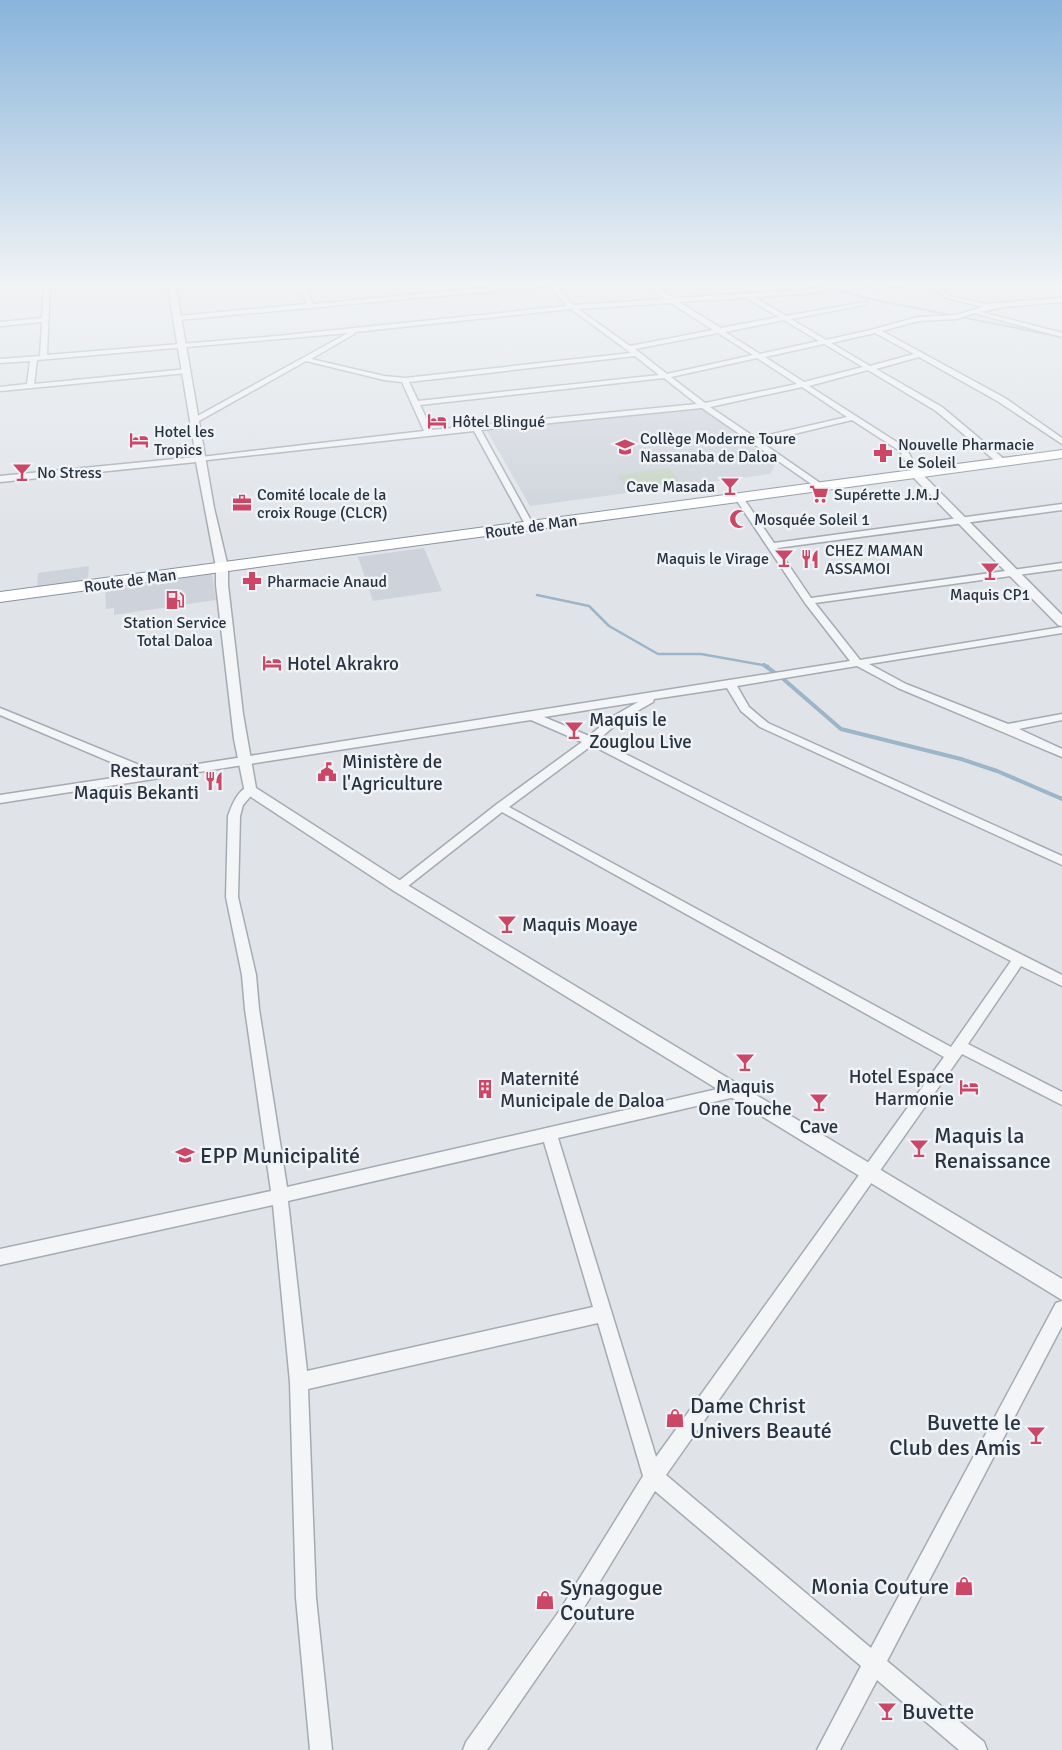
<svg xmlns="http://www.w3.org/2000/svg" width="1062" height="1750" font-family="Signika,sans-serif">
  <rect width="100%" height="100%" fill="#e0e4e9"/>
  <path fill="#ced3db" d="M700,408L776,463L770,474L530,506L487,431Z
    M424,548L442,591L373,601L358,557Z
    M89,566L88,580L37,587L38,573Z
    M212,574L216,600L114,615V608L106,609L105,589Z"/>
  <path fill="#c7d3c1" d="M669,468L682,484L629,492L617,475Z"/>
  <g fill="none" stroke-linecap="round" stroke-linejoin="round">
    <path stroke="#9cb5c8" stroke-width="2" d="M807,282L870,299L1062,337"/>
    <path stroke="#9cb5c8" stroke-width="2.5" d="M537,595L589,606L609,626L658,654H701L768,666"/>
    <path stroke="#9cb5c8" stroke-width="4" d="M764,665L778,675
      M781,677L841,729L961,759L997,771L1062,799"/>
    <g stroke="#a5abb3" stroke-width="3">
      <path id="minor" d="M0,282H22L0,285Z
        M44,282H50L47,355L277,336L567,306L549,286L178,320L175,318L178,316L307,304L299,282H305L313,304L545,282H580L577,284L555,286L574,305L666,299L641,282H648L674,298L805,290L852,282L877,284L933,282L950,296L985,304L1062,298V302L1003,307L981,312L1062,333V337L974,313L957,319L918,321L882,331L1005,398L1062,438V444L999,402L919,357L876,369L942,407L1005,460V464H999L936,411L868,370L809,386L906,448L920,474L919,476H913L900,451L852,420L761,442L823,485L824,487L820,490L702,408L481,430L534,526L530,529L526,526L474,431L198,461L197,459L201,457L424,431L402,382L384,380L306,361L199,421L192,419L348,333L37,360L34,384L187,369L191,371L187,373L0,391V387L27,384L30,361L0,363V359L40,356L42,322L0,326V322L42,318ZM861,284L877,288L928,284L946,298L983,307L956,315L918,317L875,329L826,340L791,319L864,305L867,303L866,302L786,316L754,297L805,294ZM746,298L779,317L721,328L679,302ZM671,303L713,330L630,346L578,309ZM571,309L631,353L405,378L384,376L311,359L354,334L355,332ZM784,320L819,341L760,354L725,332ZM718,333L753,355L667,374L635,349ZM875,333L914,354L870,366L831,343ZM824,344L863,367L804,382L765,357ZM635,356L659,375L418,401L409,382ZM757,358L797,384L705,403L671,377ZM664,378L697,404L432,430L420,405ZM802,387L847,417L756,438L710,407Z
        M736,496H742L774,543L1062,504V510L777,548L811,598L1062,563V569L815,603L860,660L1062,627V633L869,664L906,684L1008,724L1062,714V720L1019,729L1062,749V757L898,688L857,666L737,686L749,707L768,723L1062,856V865L760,727L741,711L727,688L654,699L653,702L620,721L598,740L1062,975V986L1021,966L968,1044L1062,1092V1105L962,1054L666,1475L871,1648L1056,1303L1062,1301V1326L887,1661L984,1742L987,1750H959L877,1680L840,1750H817L861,1666L655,1491L574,1624L487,1750H463L466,1742L560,1610L643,1476L598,1323L308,1389L316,1598L332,1750H310L296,1598L290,1382L273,1205L0,1265V1249L271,1191L245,1009L242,975L226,897L228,816C232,805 238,789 250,786L256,790L243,805L240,816L238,897L256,975L259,1009L287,1187L735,1085L740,1087L742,1091L740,1095L735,1097L558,1138L656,1457L944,1057L502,812L403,890H395L393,887L395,884L497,804L582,742L531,720L0,803V795L139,774L0,715V708L154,771L850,661L805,603L735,498ZM638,702L612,717L589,736L544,717ZM591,746L597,748L1011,961L951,1047L509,807ZM544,1142L593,1307L307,1371L288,1201Z"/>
    </g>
    <g stroke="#a5abb3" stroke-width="3">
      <path id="tertiary" d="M167,282H175L214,508L228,567V585L243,714L256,788L404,883L1062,1279V1300L394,891L245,793L234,739L216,585V567L196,462L0,482V476L196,457Z
        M916,471L920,472L1062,615V626L1058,625L912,476L911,474Z"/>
    </g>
    <g stroke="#88939f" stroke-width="2">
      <path id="trunk" d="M1062,450V458L0,602V592Z"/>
    </g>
    <use href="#minor" fill="#f3f5f7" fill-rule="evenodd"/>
    <use href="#tertiary" fill="#f3f5f7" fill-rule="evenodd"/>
    <use href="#trunk" fill="#fff" fill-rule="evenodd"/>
  </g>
  <linearGradient id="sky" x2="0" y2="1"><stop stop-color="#89b4db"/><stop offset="0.54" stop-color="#f1f3f5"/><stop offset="1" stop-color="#f1f3f5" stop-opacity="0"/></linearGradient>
  <rect width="1062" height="527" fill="url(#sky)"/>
  <defs>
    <g id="hotel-bare" transform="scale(1.5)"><path d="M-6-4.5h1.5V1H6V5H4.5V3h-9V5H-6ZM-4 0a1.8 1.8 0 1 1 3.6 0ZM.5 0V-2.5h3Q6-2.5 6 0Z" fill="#cc4766" stroke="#f0f3f6" stroke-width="2.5" paint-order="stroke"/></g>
    <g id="school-bare" transform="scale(1.5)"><path d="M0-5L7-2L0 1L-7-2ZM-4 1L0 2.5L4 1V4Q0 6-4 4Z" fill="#cc4766" stroke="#f0f3f6" stroke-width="2.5" paint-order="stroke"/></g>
    <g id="pharmacy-bare" transform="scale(1.5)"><path d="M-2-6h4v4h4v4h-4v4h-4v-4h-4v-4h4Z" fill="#cc4766" stroke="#f0f3f6" stroke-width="2.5" paint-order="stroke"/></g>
    <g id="bar-bare" transform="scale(1.5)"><path d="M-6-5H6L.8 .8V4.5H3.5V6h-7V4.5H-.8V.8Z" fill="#cc4766" stroke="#f0f3f6" stroke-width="2.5" paint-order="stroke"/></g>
    <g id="supermarket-bare" transform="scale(1.5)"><path d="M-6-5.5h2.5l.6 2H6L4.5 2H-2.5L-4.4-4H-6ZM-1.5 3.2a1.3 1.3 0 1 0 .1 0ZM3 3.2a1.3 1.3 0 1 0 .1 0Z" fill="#cc4766" stroke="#f0f3f6" stroke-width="2.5" paint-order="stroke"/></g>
    <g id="office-bare" transform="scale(1.5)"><path d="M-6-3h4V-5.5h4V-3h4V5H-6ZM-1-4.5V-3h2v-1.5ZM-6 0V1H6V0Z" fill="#cc4766" stroke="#f0f3f6" stroke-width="2.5" paint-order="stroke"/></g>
    <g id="mosque-bare" transform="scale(1.5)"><path d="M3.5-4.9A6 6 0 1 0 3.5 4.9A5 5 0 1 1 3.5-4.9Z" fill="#cc4766" stroke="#f0f3f6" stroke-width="2.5" paint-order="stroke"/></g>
    <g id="restaurant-bare" transform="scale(1.5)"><path d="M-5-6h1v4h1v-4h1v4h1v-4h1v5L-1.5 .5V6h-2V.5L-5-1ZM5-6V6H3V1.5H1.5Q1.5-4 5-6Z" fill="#cc4766" stroke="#f0f3f6" stroke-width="2.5" paint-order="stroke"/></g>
    <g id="fuel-bare" transform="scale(1.5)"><path d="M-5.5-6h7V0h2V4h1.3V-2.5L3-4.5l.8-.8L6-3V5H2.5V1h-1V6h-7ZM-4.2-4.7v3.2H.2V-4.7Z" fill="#cc4766" stroke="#f0f3f6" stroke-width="2.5" paint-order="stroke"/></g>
    <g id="civic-bare" transform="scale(1.5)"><path d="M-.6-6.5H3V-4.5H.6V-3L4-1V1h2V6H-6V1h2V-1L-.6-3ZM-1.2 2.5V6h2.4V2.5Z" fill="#cc4766" stroke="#f0f3f6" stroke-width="2.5" paint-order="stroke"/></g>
    <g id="building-bare" transform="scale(1.5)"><path d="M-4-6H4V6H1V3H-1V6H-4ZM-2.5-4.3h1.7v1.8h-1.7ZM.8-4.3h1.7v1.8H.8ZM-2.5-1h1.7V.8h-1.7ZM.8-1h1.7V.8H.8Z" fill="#cc4766" stroke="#f0f3f6" stroke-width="2.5" paint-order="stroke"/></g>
    <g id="shop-bare" transform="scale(1.5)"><path d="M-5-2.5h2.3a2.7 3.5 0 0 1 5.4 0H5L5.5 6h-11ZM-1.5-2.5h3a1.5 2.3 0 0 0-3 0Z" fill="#cc4766" stroke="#f0f3f6" stroke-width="2.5" paint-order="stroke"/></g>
  </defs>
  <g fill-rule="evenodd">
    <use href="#hotel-bare" x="437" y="421"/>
    <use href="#hotel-bare" x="139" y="440"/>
    <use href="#school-bare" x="625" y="447"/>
    <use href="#pharmacy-bare" x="883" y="453"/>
    <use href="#bar-bare" x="22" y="472"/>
    <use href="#bar-bare" x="730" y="486"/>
    <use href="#supermarket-bare" x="819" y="494"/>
    <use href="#office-bare" x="242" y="503"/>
    <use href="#mosque-bare" x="739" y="519"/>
    <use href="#bar-bare" x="784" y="558"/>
    <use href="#restaurant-bare" x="810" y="559"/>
    <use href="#bar-bare" x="990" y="571"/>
    <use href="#pharmacy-bare" x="252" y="581"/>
    <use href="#fuel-bare" x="175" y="600"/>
    <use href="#hotel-bare" x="272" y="663"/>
    <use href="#bar-bare" x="574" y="730"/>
    <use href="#civic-bare" x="327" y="772"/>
    <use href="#restaurant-bare" x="214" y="781"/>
    <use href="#bar-bare" x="507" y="924"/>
    <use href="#bar-bare" x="745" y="1062"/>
    <use href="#hotel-bare" x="969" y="1087"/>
    <use href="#building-bare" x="485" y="1089"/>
    <use href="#bar-bare" x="819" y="1102"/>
    <use href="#bar-bare" x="919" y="1148"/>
    <use href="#school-bare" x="185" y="1155"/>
    <use href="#shop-bare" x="675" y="1418"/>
    <use href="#bar-bare" x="1036" y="1435"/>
    <use href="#shop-bare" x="964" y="1586"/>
    <use href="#shop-bare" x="545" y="1600"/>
    <use href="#bar-bare" x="887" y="1711"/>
  </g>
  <g text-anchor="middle" stroke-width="5" stroke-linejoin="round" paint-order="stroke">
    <g font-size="16" fill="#293340" stroke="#f0f3f6" text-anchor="start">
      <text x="452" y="427">Hôtel Blingué</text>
      <text x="154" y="437">Hotel les<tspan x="154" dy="18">Tropics</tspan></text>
      <text x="640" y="444">Collège Moderne Toure<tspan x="640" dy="18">Nassanaba de Daloa</tspan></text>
      <text x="898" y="450">Nouvelle Pharmacie<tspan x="898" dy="18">Le Soleil</tspan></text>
      <text x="37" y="478">No Stress</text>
      <text x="715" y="492" text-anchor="end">Cave Masada</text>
      <text x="257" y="500">Comité locale de la<tspan x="257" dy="18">croix Rouge (CLCR)</tspan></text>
      <text x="834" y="500">Supérette J.M.J</text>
      <text x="754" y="525">Mosquée Soleil 1</text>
      <text x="825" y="556">CHEZ MAMAN<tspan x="825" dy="18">ASSAMOI</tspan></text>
      <text x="769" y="564" text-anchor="end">Maquis le Virage</text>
      <text x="267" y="587">Pharmacie Anaud</text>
      <text x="990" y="600" text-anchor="middle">Maquis CP1</text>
      <text x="175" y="628" text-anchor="middle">Station Service<tspan x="175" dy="18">Total Daloa</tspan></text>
    </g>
    <g font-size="16" fill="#293340" stroke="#f0f3f6">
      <text transform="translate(531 526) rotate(-8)" y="6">Route de Man</text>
      <text transform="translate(130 580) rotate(-8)" y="6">Route de Man</text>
    </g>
    <g font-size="19" fill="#293340" stroke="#f0f3f6" text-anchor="start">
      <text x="287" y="670">Hotel Akrakro</text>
      <text x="589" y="726">Maquis le<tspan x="589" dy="22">Zouglou Live</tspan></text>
      <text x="342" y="768">Ministère de<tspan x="342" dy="22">l'Agriculture</tspan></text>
      <text x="199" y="777" text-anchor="end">Restaurant<tspan x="199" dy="22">Maquis Bekanti</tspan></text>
      <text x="522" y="931">Maquis Moaye</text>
      <text x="954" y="1083" text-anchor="end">Hotel Espace<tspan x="954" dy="22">Harmonie</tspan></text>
      <text x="500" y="1085">Maternité<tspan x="500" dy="22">Municipale de Daloa</tspan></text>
      <text x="745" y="1093" text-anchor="middle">Maquis<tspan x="745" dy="22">One Touche</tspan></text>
      <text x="819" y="1133" text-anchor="middle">Cave</text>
    </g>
    <g font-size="22" fill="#293340" stroke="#f0f3f6" text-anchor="start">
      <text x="934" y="1143">Maquis la<tspan x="934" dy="25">Renaissance</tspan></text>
      <text x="200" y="1163">EPP Municipalité</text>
      <text x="690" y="1413">Dame Christ<tspan x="690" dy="25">Univers Beauté</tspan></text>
      <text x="1021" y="1430" text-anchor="end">Buvette le<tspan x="1021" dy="25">Club des Amis</tspan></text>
      <text x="949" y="1594" text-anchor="end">Monia Couture</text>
      <text x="560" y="1595">Synagogue<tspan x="560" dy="25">Couture</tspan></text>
      <text x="902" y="1719">Buvette</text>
    </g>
  </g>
</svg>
